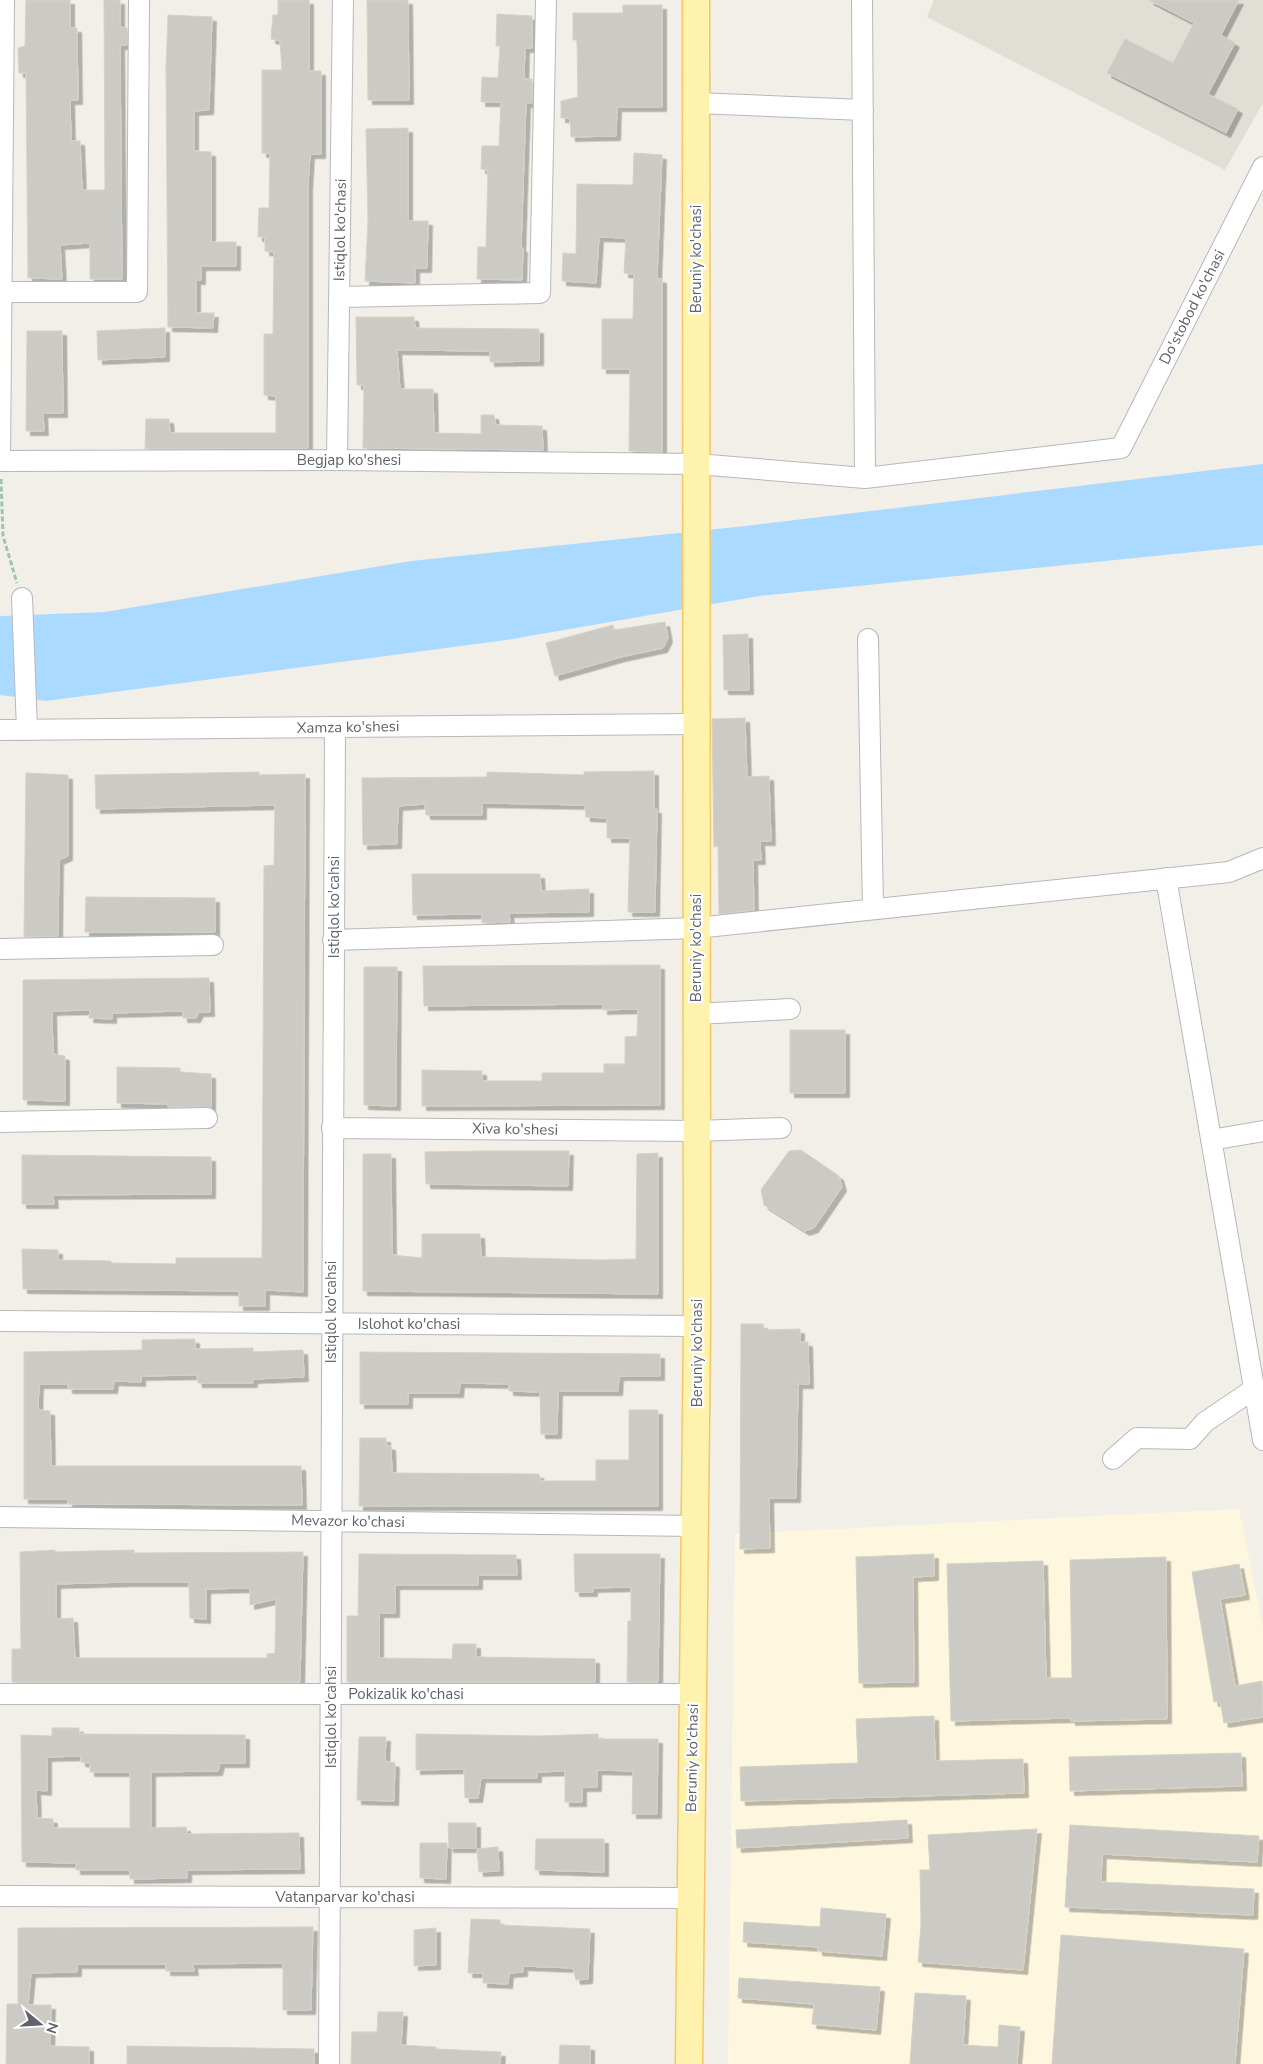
<svg xmlns="http://www.w3.org/2000/svg" width="1263" height="2064" font-family="'Nunito Sans',sans-serif">
  <defs>
    <filter id="shadow"><feDropShadow dx="4.5" dy="4.5" stdDeviation="0" flood-color="#0004"/></filter>
  </defs>
  <rect width="100%" height="100%" fill="#f1efe8"/>
  <path fill="#fef7e0" d="M1239,1509L1263,1628V2064H728L735,1534Z"/>
  <path fill="#e1ded6" d="M934,0H1263V103L1225,170L927,17Z"/>
  <path fill="#aadaff" d="M1263,464V545L759,596L506,640L46,701L0,695V616L105,612L411,561L746,526Z"/>
  <path fill="#cccac5" stroke="#d6d1c6" fill-rule="evenodd" filter="url(#shadow)" d="M26,0H70V28H77L78,100H70L71,139V141H80L82,190H105L104,0H120V27L127,28V45H120L122,279H90V243L60,245L62,279L28,278L26,73H19L18,48L25,46Z
    M278,0H309V71H321V154H310L308,185V448L145,449L146,419H169L170,433H276V396L264,395V334H273L274,252L265,251V237H258L259,208H269L270,153H262V70H282L280,41L271,39L273,15H278Z
    M367,0H408L409,100H368Z
    M1149,0H1239L1221,35L1235,43L1208,94L1238,109L1226,133L1107,73L1125,39L1173,63L1194,23Z
    M623,5H662V107H617L616,136L571,137L570,118H561V101L578,97L577,40H573V13H623Z
    M497,14L532,16V48H525L524,79H532V103H526L521,248H523L522,280L477,279L478,247H486L488,170L481,169L482,146H499L501,102H481L482,77L498,78L500,46H496Z
    M168,15L212,17L209,110L194,111V151L211,152V242H236V266H201V280H196V313H214L213,328L168,327L166,67Z
    M408,128V221H428L427,268H415V283L365,281L368,221L366,129Z
    M634,153L662,155L657,278L662,279V452L629,451L630,369H602V319H633L634,274L624,273L626,238L599,237L596,283L562,281L563,253L576,254L577,184L633,185Z
    M356,317H414L415,328L539,329V361L490,362V351L397,350L400,389H433L434,433L481,434V415H494L496,425L542,426L543,450L363,448L364,385H357Z
    M165,328V357L98,360L97,331Z
    M27,331H62L63,413H43L44,431H26Z
    M665,622L668,638L663,648L621,657L555,676L546,643L613,625L614,630Z
    M748,634L749,690H724L723,635Z
    M745,718L747,777L769,776L771,841H760L761,860H753L754,910L719,914L718,846L714,847L712,719Z
    M654,771V809H657L655,912H628L630,838H607V818L586,817L585,805L482,803V815H426L425,804L398,806L397,844L363,845L362,778L487,777V772L584,775V772Z
    M259,772V775L305,774L303,1292L265,1290V1306H239V1291L23,1289L22,1249L58,1250V1260L111,1261V1263L176,1264V1258H262L264,866L274,865L275,805L96,809L95,775Z
    M26,773L68,775V856L59,860L58,936L24,937Z
    M412,874H540L541,891L589,889V912L509,913L510,922L482,923V914L413,915Z
    M86,897L215,898V932H85Z
    M660,965V1105L422,1106V1070L482,1071V1081H542V1073H604V1064H625V1037L637,1036L638,1009L603,1010V1004L424,1006L423,966Z
    M364,967H397L396,1106L364,1105Z
    M209,978L210,1012H199L196,1018H183V1011L112,1013V1019L89,1018L90,1010L52,1011L53,1054L65,1056V1101L23,1100V980Z
    M790,1030H845V1093H790Z
    M117,1067L180,1068V1072L211,1074V1107H168V1104L117,1103Z
    M801,1150L839,1176L842,1187L814,1228L805,1231L764,1205L761,1190L789,1151Z
    M484,1151H569L568,1186L426,1184L425,1152Z
    M658,1153V1294L363,1291V1154H391L392,1255L422,1258V1234H480L481,1257L602,1260L636,1259L637,1154Z
    M22,1155L211,1157V1194L53,1195L54,1204H22Z
    M741,1324H763L764,1330L800,1329V1342H808L809,1384H798L796,1498H769L770,1548L740,1549Z
    M195,1339V1349L253,1348V1352L303,1350L304,1377L253,1379V1383H198L197,1375L141,1376V1382L114,1381L113,1389H68V1384H39L38,1410L50,1411L51,1466H301L302,1505L68,1504V1499H24V1352L142,1350V1340Z
    M360,1352L660,1354V1376H619L618,1391H558L557,1434H541L540,1392L509,1391V1384L460,1383L459,1393H408V1404H360Z
    M629,1410H658V1506H359L360,1438H386V1445L391,1446L392,1473L539,1474L541,1481H596V1460H629Z
    M55,1550V1552L134,1550V1553L303,1552L300,1682H12V1649H21L20,1552ZM128,1582H189L190,1618L206,1619V1589L250,1588V1605L276,1599L275,1653L267,1654V1658H75L73,1618L56,1619V1584Z
    M359,1554L516,1555L517,1575H478V1585H395V1613H379V1658L452,1659L453,1644H476V1657L595,1659V1682H347V1616H358Z
    M574,1554H660L658,1682H627L628,1621H631V1587L593,1588V1592H575Z
    M934,1554V1576L913,1577L914,1682L859,1683L856,1557Z
    M1166,1557L1167,1719L1071,1721V1718L951,1721L947,1564L1043,1561L1046,1678H1072L1070,1560Z
    M1239,1564L1245,1595L1220,1599L1235,1686L1262,1681L1263,1717L1224,1723L1220,1701L1214,1702L1192,1572Z
    M934,1716L935,1761L1023,1759L1024,1793L741,1801L740,1767L858,1763L856,1719Z
    M52,1728H79V1734L245,1735V1763H220L218,1771L151,1772V1828L186,1827L187,1834L299,1833L300,1869L187,1870V1878L130,1879V1870H76V1863L22,1862L21,1735L52,1736ZM81,1756V1762L90,1763V1772H130V1828H53V1819L37,1818L36,1790L47,1791V1757Z
    M416,1734L539,1736L598,1734V1739H658L657,1814H632L633,1771L597,1770V1787H582V1802H565V1771L537,1772V1778H481L478,1798H465L464,1769L416,1770Z
    M359,1737H386L385,1761L395,1763L394,1801L357,1800Z
    M1241,1753L1242,1786L1070,1791L1069,1757Z
    M907,1820L908,1838L737,1848L736,1830Z
    M448,1823H476V1848H449Z
    M1070,1825L1259,1836L1257,1862L1102,1854L1101,1882L1254,1889L1253,1915L1065,1907Z
    M1037,1829L1023,1970L918,1962L921,1925L920,1870H930L928,1835Z
    M536,1839H604V1872L535,1870Z
    M420,1843H447L446,1879L420,1878Z
    M498,1847L499,1871L479,1872L477,1849Z
    M821,1908L886,1914L882,1956L818,1951V1947L743,1942L744,1922L820,1927Z
    M471,1919L500,1920V1925L590,1929L588,1979L576,1980L573,1968L523,1966V1972L509,1973L508,1984L483,1983V1973H468Z
    M313,1927L311,2010H283V1963L193,1964L194,1971H166V1964H77V1972L31,1973L28,2005H51L50,2046L89,2047V2064H6L7,2004H18V1928Z
    M436,1928V1965L414,1966V1930Z
    M1061,1935L1244,1949L1235,2064H1052Z
    M739,1978L880,1987L876,2030L812,2024L814,2004L738,1998Z
    M915,1993L966,1996L963,2045L998,2047L999,2025L1020,2027L1017,2064H910Z
    M378,2012H403L401,2045L436,2047V2049L501,2052L500,2064H351L352,2032H377Z
    M560,2045L590,2046V2064H559Z
    M127,2046L314,2049V2064H127Z"/>
  <g fill="none" stroke-linecap="round" stroke-linejoin="round">
    <g stroke="#b5b8bc" stroke-width="22">
      <path id="minor" d="M862,0L865,478
        M696,103L863,110
        M2,292H137L139,0
        M339,297L540,293L546,0
        M337,460L343,0
        M0,461L337,460L697,464L865,478L1121,448L1263,167
        M0,461L4,0
        M22,598L27,730
        M868,639L873,909
        M0,730L695,724
        M1166,878L1263,1440
        M333,940L696,928L1229,872L1263,858
        M0,949L213,945
        M696,1014L790,1009
        M0,1122L207,1118
        M332,1128L697,1131L781,1128
        M1211,1140L1263,1131
        M0,1321L697,1326
        M1113,1459L1137,1438L1190,1439L1205,1422L1254,1389
        M0,1517L695,1526
        M0,1694H693
        M0,1896L690,1898
        M329,2064L335,727"/>
    </g>
    <g stroke="#f2c960" stroke-width="29">
      <path id="major" d="M689,2064L697,1326L696,0"/>
    </g>
    <path stroke="#9cc7a9" stroke-width="3" stroke-dasharray="5 2.5" stroke-linecap="butt" d="M1,479L3,536L17,583"/>
    <use href="#minor" stroke="#fff" stroke-width="20"/>
    <use href="#major" stroke="#fff2af" stroke-width="26"/>
  </g>
  <g text-anchor="middle" stroke-width="4.5" stroke-linejoin="round" paint-order="stroke">
    <g font-size="15" fill="#5f6368" stroke="#fff">
      <text transform="translate(340 230) rotate(-89)" y="5">Istiqlol ko'chasi</text>
      <text transform="translate(696 259) rotate(-90)" y="5">Beruniy ko'chasi</text>
      <text transform="translate(1192 307) rotate(-63)" y="5">Do'stobod ko'chasi</text>
      <text x="349" y="465">Begjap ko'shesi</text>
      <text transform="translate(348 727) rotate(-1)" y="5">Xamza ko'shesi</text>
      <text transform="translate(334 907) rotate(-90)" y="5">Istiqlol ko'cahsi</text>
      <text transform="translate(696 948) rotate(-90)" y="5">Beruniy ko'chasi</text>
      <text transform="translate(515 1129) rotate(1)" y="5">Xiva ko'shesi</text>
      <text transform="translate(331 1312) rotate(-90)" y="5">Istiqlol ko'cahsi</text>
      <text x="409" y="1329">Islohot ko'chasi</text>
      <text transform="translate(697 1353) rotate(-90)" y="5">Beruniy ko'chasi</text>
      <text transform="translate(348 1521) rotate(1)" y="5">Mevazor ko'chasi</text>
      <text x="406" y="1699">Pokizalik ko'chasi</text>
      <text transform="translate(331 1717) rotate(-90)" y="5">Istiqlol ko'cahsi</text>
      <text transform="translate(692 1758) rotate(-89)" y="5">Beruniy ko'chasi</text>
      <text x="345" y="1902">Vatanparvar ko'chasi</text>
    </g>
  </g>
  <g transform="translate(40 2024) rotate(108)" stroke="#ffffff" stroke-width="4" paint-order="stroke">
  <path d="M0-4L9 19L0 12L-9 19Z" fill="#5f6368"/>
  <text y="-8" font-size="14" font-weight="bold" text-anchor="middle" fill="#5f6368">N</text>
  </g>
</svg>
